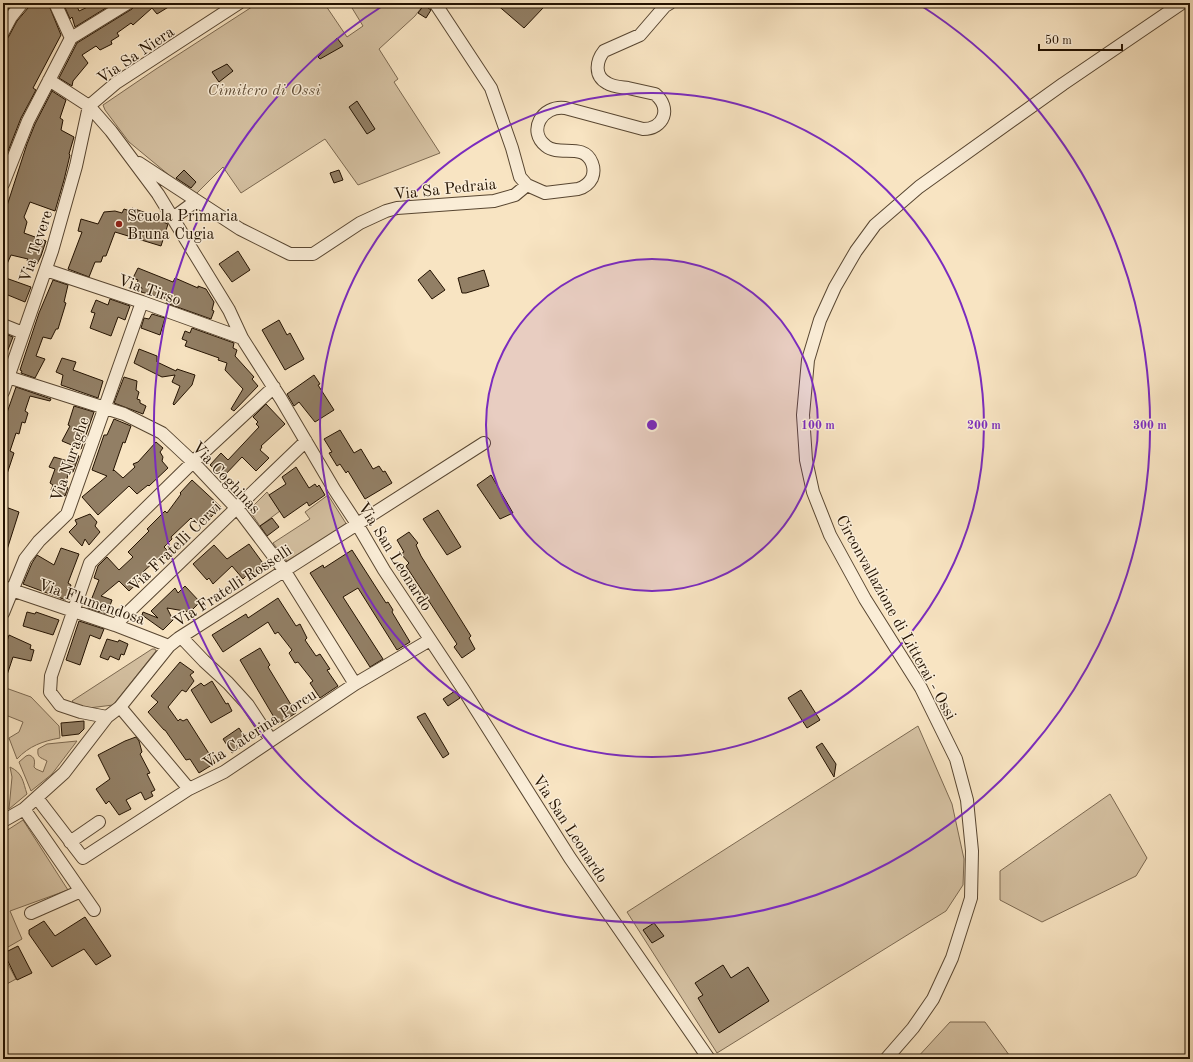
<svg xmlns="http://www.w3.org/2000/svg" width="1193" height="1062" font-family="'Old Standard TT',serif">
  <rect width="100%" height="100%" fill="#f8e4c2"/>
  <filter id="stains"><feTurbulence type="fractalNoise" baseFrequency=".005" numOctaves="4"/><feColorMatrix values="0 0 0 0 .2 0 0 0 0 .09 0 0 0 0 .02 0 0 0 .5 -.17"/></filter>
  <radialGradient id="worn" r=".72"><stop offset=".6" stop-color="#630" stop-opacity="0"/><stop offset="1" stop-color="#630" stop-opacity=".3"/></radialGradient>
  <path fill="#d4c0a1" stroke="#7c6951" d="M258,3H324L347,37L363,26L349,3H425L415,16L379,49L398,79L394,82L440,153L358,185L325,139L241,193L223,167L196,194L175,180L129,142L105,110L103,105L156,69Z
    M267,492L280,511L260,526L249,510Z
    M328,495L347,525L287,561L273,543L310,519L305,512Z
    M152,649H155L156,651L113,705L81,709L72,701Z
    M3,687L31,697L59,726L60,738C43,741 29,746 17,759L9,738L19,732L23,722L3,714Z
    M918,726L952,804L964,859L963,885L946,911L717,1053L627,912Z
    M77,741L52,774L31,791L19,762L26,756L29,755C35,757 35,761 34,767L36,769L43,772L47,761C40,757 37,758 38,749L47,744Z
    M10,767C23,773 23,782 27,794L9,809L12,777Z
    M1110,794L1147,858L1136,876L1042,922L1000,900V871Z
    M23,820L68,890L10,911L22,939L3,950V833Z
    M3,955L16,979L3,986Z
    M950,1022H985L1012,1059H916Z"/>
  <path fill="#927f65" stroke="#231201" d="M3,3H12L3,16Z
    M29,3H48L61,35L33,88L36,90L21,118L3,164V39H7L9,36L17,21L28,8Z
    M63,3H79L77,6L79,11L92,5L95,6L101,3H114L75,27L72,17L70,19Z
    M135,3H175L157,14L152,8L133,25L131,23L117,33L119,36L111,41L112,44L100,50L96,46L82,55L88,63L73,81L72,86L59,78L77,43L132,9L134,7Z
    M495,3H538L543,8L524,28Z
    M424,5L431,10L426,18L418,13Z
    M337,38L343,46L320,59L318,57Z
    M227,64L233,71L219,82L212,72Z
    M52,91L66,100L60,118L63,120L61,130L74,137L69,154L70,155L64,180L55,211L30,202L24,217L27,222L24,233L46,241L41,256L37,264L27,261L28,259L11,255L3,273V218L27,144L35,124Z
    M357,101L375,129L367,134L349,107Z
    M184,170L196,182L191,188L176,178Z
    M339,170L343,180L334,183L330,173Z
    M132,208L164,219L163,222L168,224L161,246L115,232L106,256H103L101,262H95L89,277L68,269L82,232L78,231L81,219L98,224L104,212L115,211L122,213L124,209L130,211Z
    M238,251L250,270L232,282L219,264Z
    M138,268L173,282L175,278L198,288V286L206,289L214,302L212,310L214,311L211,319L166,303L168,299L141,292L142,288L136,286L138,280L133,278Z
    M430,270L445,290L432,299L418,280Z
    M484,270L489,286L466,293H462L458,278Z
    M3,277L31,287L25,302L3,293Z
    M53,280L68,285L64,302L66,303L58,329H56L51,339L43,337L36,356L45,359L35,378L21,373L22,371L20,370L39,313Z
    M110,299L130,306L125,320L118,317L111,336L90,328L95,313L91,312L96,300L108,305Z
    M152,314L165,318L160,335L141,328L144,318L149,319Z
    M279,320L287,335L290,333L304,359L285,370L262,330Z
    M192,328L234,343L233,348L237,350L235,356L254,377L252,379L258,386L234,411L231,409L243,389L225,370L227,363L218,360L219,358L185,346L187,341L182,339L185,331L190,333Z
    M3,333L13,337L4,360H3Z
    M139,349L157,356V362L176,371L177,369L195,375L192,385L174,405L173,404L180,386L172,382L175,375L162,377L134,363Z
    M62,358L76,362L73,370L103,381L98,398L61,385L63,375L56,372Z
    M314,375L320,384L318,385L334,410L315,422L299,402L294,406L287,394Z
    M124,377L137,381L136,390L139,392L137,399L140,400V403L146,406L143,414L114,403Z
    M16,387L51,399L50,401L30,396L25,411L28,413L25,423L22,422L19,434L16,433L10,451L14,453L5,480H3V424Z
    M266,404L285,424L261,446L262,447L260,450L269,458L256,471L242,457L223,477L210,465L221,453L228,460L259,427L256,424L258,422L253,417Z
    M74,406L94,412L81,449L62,441L70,426L68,425Z
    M114,419L131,426L125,443L123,442L113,471L114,470L123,478L135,467L133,464L138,462L156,442L163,448L160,452L163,457L162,461L168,468L149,486L148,485L137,494L129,486L98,515L82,497L107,476L92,470L104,435H107Z
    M340,430L354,453L361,449L373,469L379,466L383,472L385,471L392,483L365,499L348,471L346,473L340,464L337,466L329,453L332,452L324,439Z
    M72,453L79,456L73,472L69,471L65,486L68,488L65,496L51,490L53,485L50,483L55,469L49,467L54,457L68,461Z
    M296,467L309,488L315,484L317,487L319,485L325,495L309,506L307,502L284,518L269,495L286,484L282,477Z
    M491,475L513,513L500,519L477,485Z
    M192,480L221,507L209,519L207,517L199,526L191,518L171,537L172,539L164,547L167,550L143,572L146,575L129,591L119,581L101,596L112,600L107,614L88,608L99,580L94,578L98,566L107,557L119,570L133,557L128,552L149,531L147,529L165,511L167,513L181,494L180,493Z
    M3,506L19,512L5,556H3Z
    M438,510L461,547L447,555L423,519Z
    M90,514L97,522L95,526L100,532L89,545L85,539L82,546L69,532L77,524L75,520Z
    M272,518L279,527L267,536L260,526Z
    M409,532L418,543L416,545L421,556L471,636L469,638L475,649L462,658L454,647L457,644L406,566L409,563L401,554L404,552L397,540Z
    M249,544L265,566L250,578L247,575L243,579L232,566L213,584L209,578L207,580L193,564L214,545L227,559Z
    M61,548L79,554L68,583L71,585L66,600L23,584L32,563L37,555L54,565Z
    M352,550L386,603L388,602L393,610L392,612L410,642L397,650L358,588L343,597L383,659L370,667L310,573L323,565L324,568Z
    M185,586L200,602L190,612L167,608L173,620L163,630L142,615L143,612L158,618L151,611L175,588L178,593Z
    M278,598L296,626L300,624L307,638L305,640L316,656L320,654L330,669L327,670L338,686L320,698L310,683L313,681L298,662L295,663L289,653L292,650L278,632L275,634L268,622L223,652L212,635L246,614L248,618Z
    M27,612L35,614L36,612L59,620L53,635L23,626Z
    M79,621L104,629L100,639L90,635L80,665L66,660Z
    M9,635L31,645L30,649L34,650L31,661L13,657L5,681L3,680V654Z
    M107,639L118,642L119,640L128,644L124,655L121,654L119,660L110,656L108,660L100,657Z
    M260,648L270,665L268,667L296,713L278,724L240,660Z
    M180,662L194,672L190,675L194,681L186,692L182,690L168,707L178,721L180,719L183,721L187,719L215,763L199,773L190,759L186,760L165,730H164L148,712L158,702L151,696Z
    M212,681L226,704L228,703L232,711L211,723L191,690L201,683L204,686Z
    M801,690L820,720L807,728L788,698Z
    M455,691L460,698L448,706L443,699Z
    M425,713L449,754L443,758L417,717Z
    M84,721V729L79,734L62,736L61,723Z
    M239,728L248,742L232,753L223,739Z
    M136,737L139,741L142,752L140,754L150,773L147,774L155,790L151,792L153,796L145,800L141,792L126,800L131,809L119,815L109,801L106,804L96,789L110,779L98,755L125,741Z
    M822,743L836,764L834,777L816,747Z
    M85,917L111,956L96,965L84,949L52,967L29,934V930L44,921L55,936Z
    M654,923L664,936L652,943L643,930Z
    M18,946L32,973L17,980L4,953Z
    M723,965L731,978L748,967L769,1001L719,1033L698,998L703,995L695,983Z"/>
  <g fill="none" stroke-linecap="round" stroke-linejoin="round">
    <g stroke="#584631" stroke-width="14">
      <path id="minor" d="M55,3L71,38
        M435,3L491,88L512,148L520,177L527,185L545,193L578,189C585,187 589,184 592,178C594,173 594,168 592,163C584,142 559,157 546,146C527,131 542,105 565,108L643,129C664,129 672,108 655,94C646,92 637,90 628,88C621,87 613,87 607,83C594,76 596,61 604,51L640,35L665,6L670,3
        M3,32L11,17L22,3
        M49,80L89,106L111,131L158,194L229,310L242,338L281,399L334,489L357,524L384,570L463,689L570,858L709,1059
        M89,106L116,83L239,3
        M139,163L240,229L290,254H313L360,223L386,211L397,208L494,201L515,195L527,185
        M3,184L28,121L71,38L128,3
        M173,218L196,201
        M46,270L142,302L242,338
        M3,325L23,333
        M8,377L124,414L162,433L193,462L241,513L284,570L355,684
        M3,392L52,251L76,166L89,106
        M3,587L115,625L169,646
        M3,613L25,559L39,541L67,514L142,302
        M115,625L306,441
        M179,638L184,640L204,661L228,683L248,705L271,740
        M120,707L189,789
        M107,717L81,712L60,705L50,692L51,676L90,563L193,462L274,387
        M37,798L83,858L189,789L224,772L355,684L430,640
        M24,809L94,910
        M3,821L24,809L64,773L107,717L120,707L169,646L179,638L484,443
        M70,842L99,822
        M31,913L81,891
        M886,1059L913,1028L933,999L952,958L971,898L972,851L967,800L956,759L921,688L865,599L830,535L813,492L806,460L803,415L808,360L820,320L835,287L856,251L875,225L919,187L1063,84L1182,3"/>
    </g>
    <use href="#minor" stroke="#faedd7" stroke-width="12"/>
  </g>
  <circle cx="652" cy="425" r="166" fill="#7b2cbf" fill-opacity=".12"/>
  <g fill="none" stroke="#7b2cbf" stroke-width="2">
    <circle cx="652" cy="425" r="166"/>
    <circle cx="652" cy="425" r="332"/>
    <path d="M920 5A498 498 0 1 1 384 5"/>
  </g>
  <circle fill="#8f2418" stroke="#faedd7" stroke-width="1.5" cx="119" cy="224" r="4"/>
  <g text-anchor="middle" stroke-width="3" stroke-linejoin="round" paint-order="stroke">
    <g font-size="16" fill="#231201" stroke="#faedd7">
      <text transform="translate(135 54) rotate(-34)" y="6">Via Sa Niera</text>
      <text transform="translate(445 188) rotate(-6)" y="6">Via Sa Pedraia</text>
      <text transform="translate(35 246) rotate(-72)" y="6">Via Tevere</text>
      <text transform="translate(150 289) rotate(19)" y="6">Via Tirso</text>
      <text transform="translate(69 459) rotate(-71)" y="6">Via Nuraghe</text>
      <text transform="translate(227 477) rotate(47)" y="6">Via Coghinas</text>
      <text transform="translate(174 546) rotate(-44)" y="6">Via Fratelli Cervi</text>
      <text transform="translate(396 556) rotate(58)" y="6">Via San Leonardo</text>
      <text transform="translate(232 585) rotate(-33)" y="6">Via Fratelli Rosselli</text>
      <text transform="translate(92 601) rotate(19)" y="6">Via Flumendosa</text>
      <text transform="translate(897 617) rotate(61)" y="6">Circonvallazione di Litterai - Ossi</text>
      <text transform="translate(259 728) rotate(-33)" y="6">Via Caterina Porcu</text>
      <text transform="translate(571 828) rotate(57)" y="6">Via San Leonardo</text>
    </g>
    <g font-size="16" font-style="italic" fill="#614f39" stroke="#faedd7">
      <text x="264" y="95">Cimitero di Ossi</text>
    </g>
    <g font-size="16" fill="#231201" stroke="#faedd7" text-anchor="start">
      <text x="127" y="221">Scuola Primaria<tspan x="127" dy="18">Bruna Cugia</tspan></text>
    </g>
  </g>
  <circle cx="652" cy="425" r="6" fill="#7b2cbf" stroke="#faedd7" stroke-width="2"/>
  <g font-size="12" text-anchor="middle" font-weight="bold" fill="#7b2cbf" stroke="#faedd7" stroke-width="3" stroke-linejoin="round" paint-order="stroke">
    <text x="818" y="429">100 m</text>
    <text x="984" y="429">200 m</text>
    <text x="1150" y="429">300 m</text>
  </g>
  <rect width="1193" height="1062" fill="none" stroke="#f8e4c2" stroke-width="16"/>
  <rect x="4" y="4" width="1185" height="1054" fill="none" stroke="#231201" stroke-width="2"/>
  <rect x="8" y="8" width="1177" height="1046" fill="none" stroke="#231201"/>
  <path d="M1039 44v6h83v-6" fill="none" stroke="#231201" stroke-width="2"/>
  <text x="1045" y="44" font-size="12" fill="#231201" stroke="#faedd7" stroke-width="3" paint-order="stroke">50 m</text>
  <rect width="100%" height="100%" filter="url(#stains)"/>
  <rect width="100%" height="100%" fill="url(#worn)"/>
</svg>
